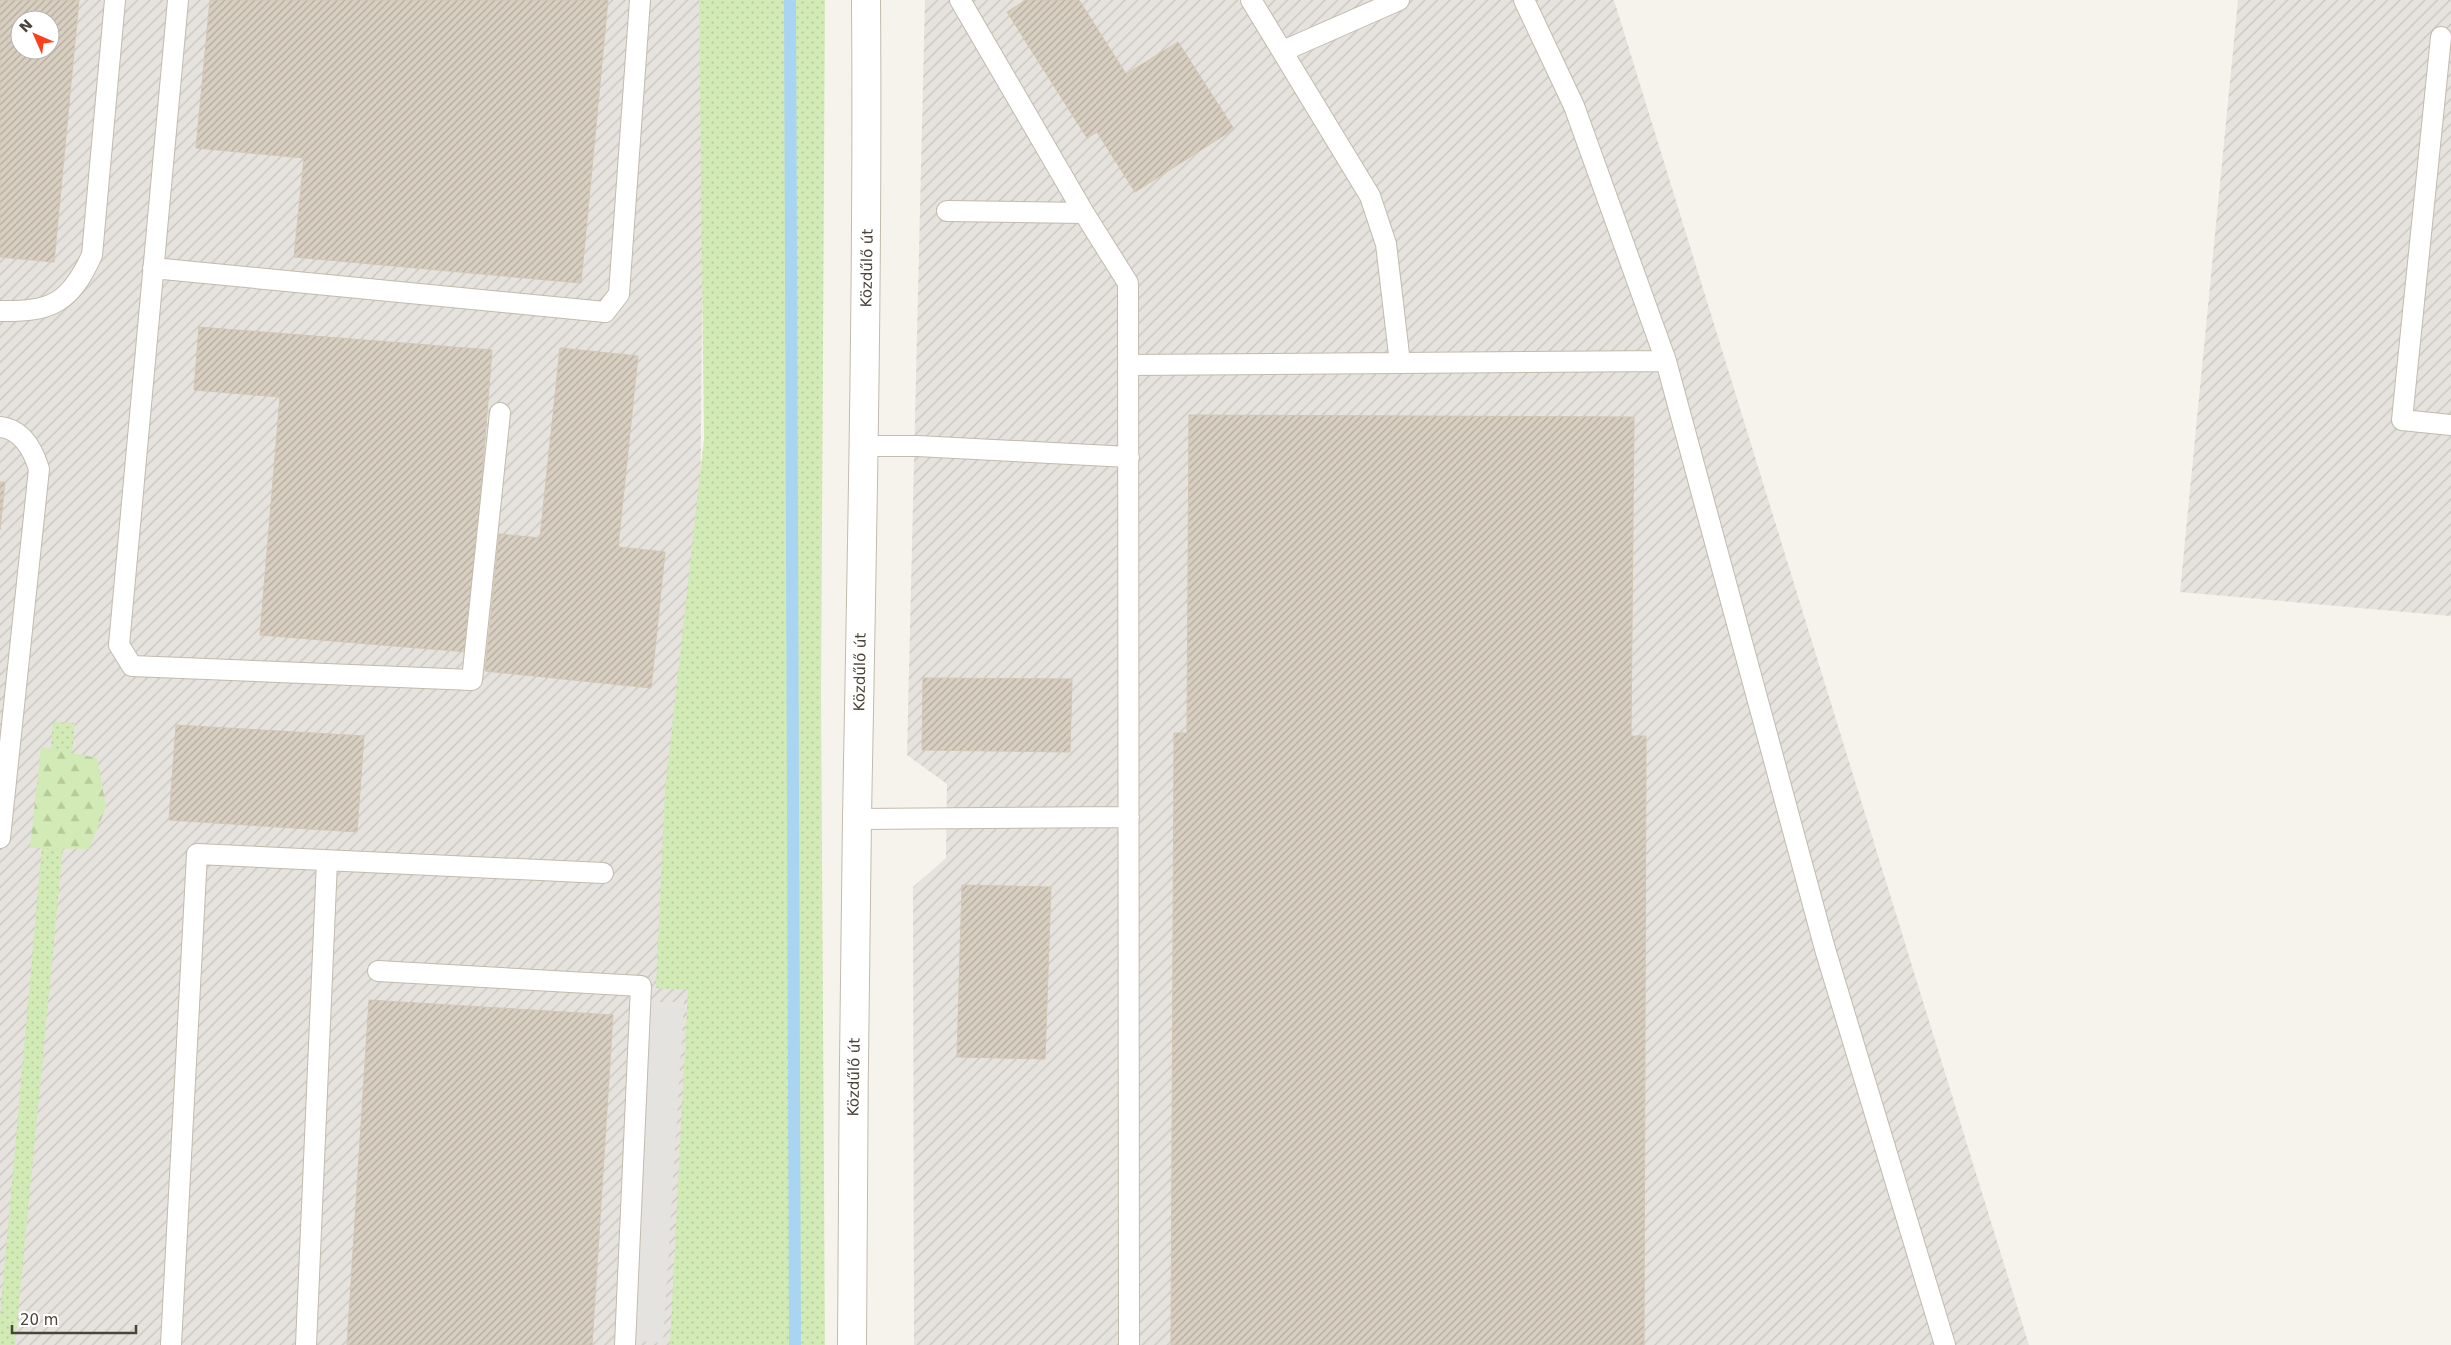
<svg xmlns="http://www.w3.org/2000/svg" width="2451" height="1345" font-family="'DejaVu Sans',sans-serif">
  <defs>
    <pattern id="industrial-furrows" width="10" height="10" patternUnits="userSpaceOnUse" patternTransform="scale(1.25)"><rect width="10" height="10" fill="#e6e2dd"/><path d="M-1 1l2-2M0 10L10 0M9 11l2-2" fill="none" stroke="#c7c3be"/></pattern>
    <pattern id="grass-dots" width="8" height="8" patternUnits="userSpaceOnUse" patternTransform="scale(1.25)"><rect width="8" height="8" fill="#d2eab5"/><path d="M2 2h.1M6 6h.1" fill="none" stroke="#b6ca9c" stroke-width="1.8" stroke-linecap="round"/></pattern>
    <pattern id="forest-firs" width="22" height="20" patternUnits="userSpaceOnUse" patternTransform="scale(1.25)"><rect width="22" height="20" fill="#d2eab5"/><path d="M5 1l3.5 6h-7zM16 11l3.5 6h-7z" fill="#b6ca9c"/></pattern>
    <pattern id="building-hatch" width="6" height="6" patternUnits="userSpaceOnUse" patternTransform="scale(1.25)"><rect width="6" height="6" fill="#d8cfc1"/><path d="M-1 1l2-2M0 6l6-6M5 7l2-2" fill="none" stroke="#b1aa9e"/></pattern>
  </defs>
  <rect width="100%" height="100%" fill="#f6f3ec"/>
  <path fill="url(#industrial-furrows)" fill-rule="evenodd" d="M0,0H705L698,747L685,1345H0ZM20,20H50V50H20Z
    M925,0H1614L2029,1345H914L913,887L946,858L947,784L907,755Z
    M2238,0H2451V616L2180,592Z"/>
  <path fill="url(#grass-dots)" d="M699,0H825L821,697L825,1345H670L688,990L656,988L665,791L704,439Z
    M53,722L75,723L15,1345H0V1318Z"/>
  <path fill="url(#forest-firs)" d="M41,747L97,758L106,807L89,849L30,848Z"/>
  <path fill="#e5e3e0" d="M640,1002H684L663,1343L626,1340Z"/>
  <g fill="none" stroke-linecap="round" stroke-linejoin="round">
    <path stroke="#a9d4f2" stroke-width="12" d="M790,0L795,1345"/>
  </g>
  <path fill="url(#building-hatch)" stroke="#d3c7b4" fill-rule="evenodd" d="M0,0H79L54,262L0,257ZM20,20H50V50H20Z
    M210,0H608L581,283L294,257L304,158L196,148Z
    M1026,0H1079L1126,74L1178,42L1234,129L1135,192L1097,132L1087,138L1007,12Z
    M199,327L492,350L468,652L260,635L280,397L194,390Z
    M560,348L638,356L618,547L665,552L651,688L485,671L499,534L540,538Z
    M1189,415L1634,417L1631,736H1646L1644,1345H1171L1174,733H1187Z
    M0,482H5L0,530Z
    M923,678L1072,679L1070,752L922,750Z
    M176,725L364,736L357,832L169,820Z
    M962,885L1051,887L1045,1059L957,1057Z
    M369,1000L613,1015L592,1345H347Z"/>
  <g fill="none" stroke-linecap="round" stroke-linejoin="round">
    <g stroke="#c2bbae" stroke-width="22">
      <path id="lane" d="M178,0L119,645L132,666L472,680L500,413
        M960,0L1084,213L1128,283L1129,1345
        M1251,0L1370,196L1386,244L1400,363
        M1524,0L1574,106L1666,361L1825,949L1945,1345
        M2441,37L2402,420L2451,425
        M1283,51L1399,0
        M947,211L1084,213
        M153,268L605,312L619,294L640,0
        M0,311C52,312 70,303 92,255L115,0
        M1129,365L1666,361
        M0,427C22,429 33,450 39,469L0,838
        M865,446H917L1129,457
        M857,819L1129,817
        M378,971L641,986L625,1345
        M171,1345L197,854L603,873
        M306,1345L327,861"/>
    </g>
    <g stroke="#c2bbae" stroke-width="30">
      <path id="street" d="M852,1345C853,1169 854,994 857,818C862,545 868,273 866,0"/>
    </g>
    <use href="#lane" stroke="#fff" stroke-width="20"/>
    <use href="#street" stroke="#fff" stroke-width="28"/>
  </g>
  <g text-anchor="middle" stroke-width="4" stroke-linejoin="round" paint-order="stroke">
    <g font-size="15" fill="#4b4439" stroke="#fff">
      <text transform="translate(867 268) rotate(-89)" y="5">Közdűlő út</text>
      <text transform="translate(860 672) rotate(-89)" y="5">Közdűlő út</text>
      <text transform="translate(854 1077) rotate(-89)" y="5">Közdűlő út</text>
    </g>
  </g>
  <g transform="translate(35 35) rotate(315)"><circle r="24" fill="#ffffff" stroke="#b7b4b0"/>
  <path d="M0-4L9 19L0 12L-9 19Z" fill="#fc3f1d"/>
  <text y="-8" font-size="14" font-weight="bold" text-anchor="middle" fill="#4b4439">N</text>
  </g>
  <path d="M12 1325v8h124v-8" fill="none" stroke="#4b4439" stroke-width="2.5"/>
  <text x="20" y="1325" font-size="15" fill="#4b4439" stroke="#ffffff" stroke-width="4" paint-order="stroke">20 m</text>
</svg>
